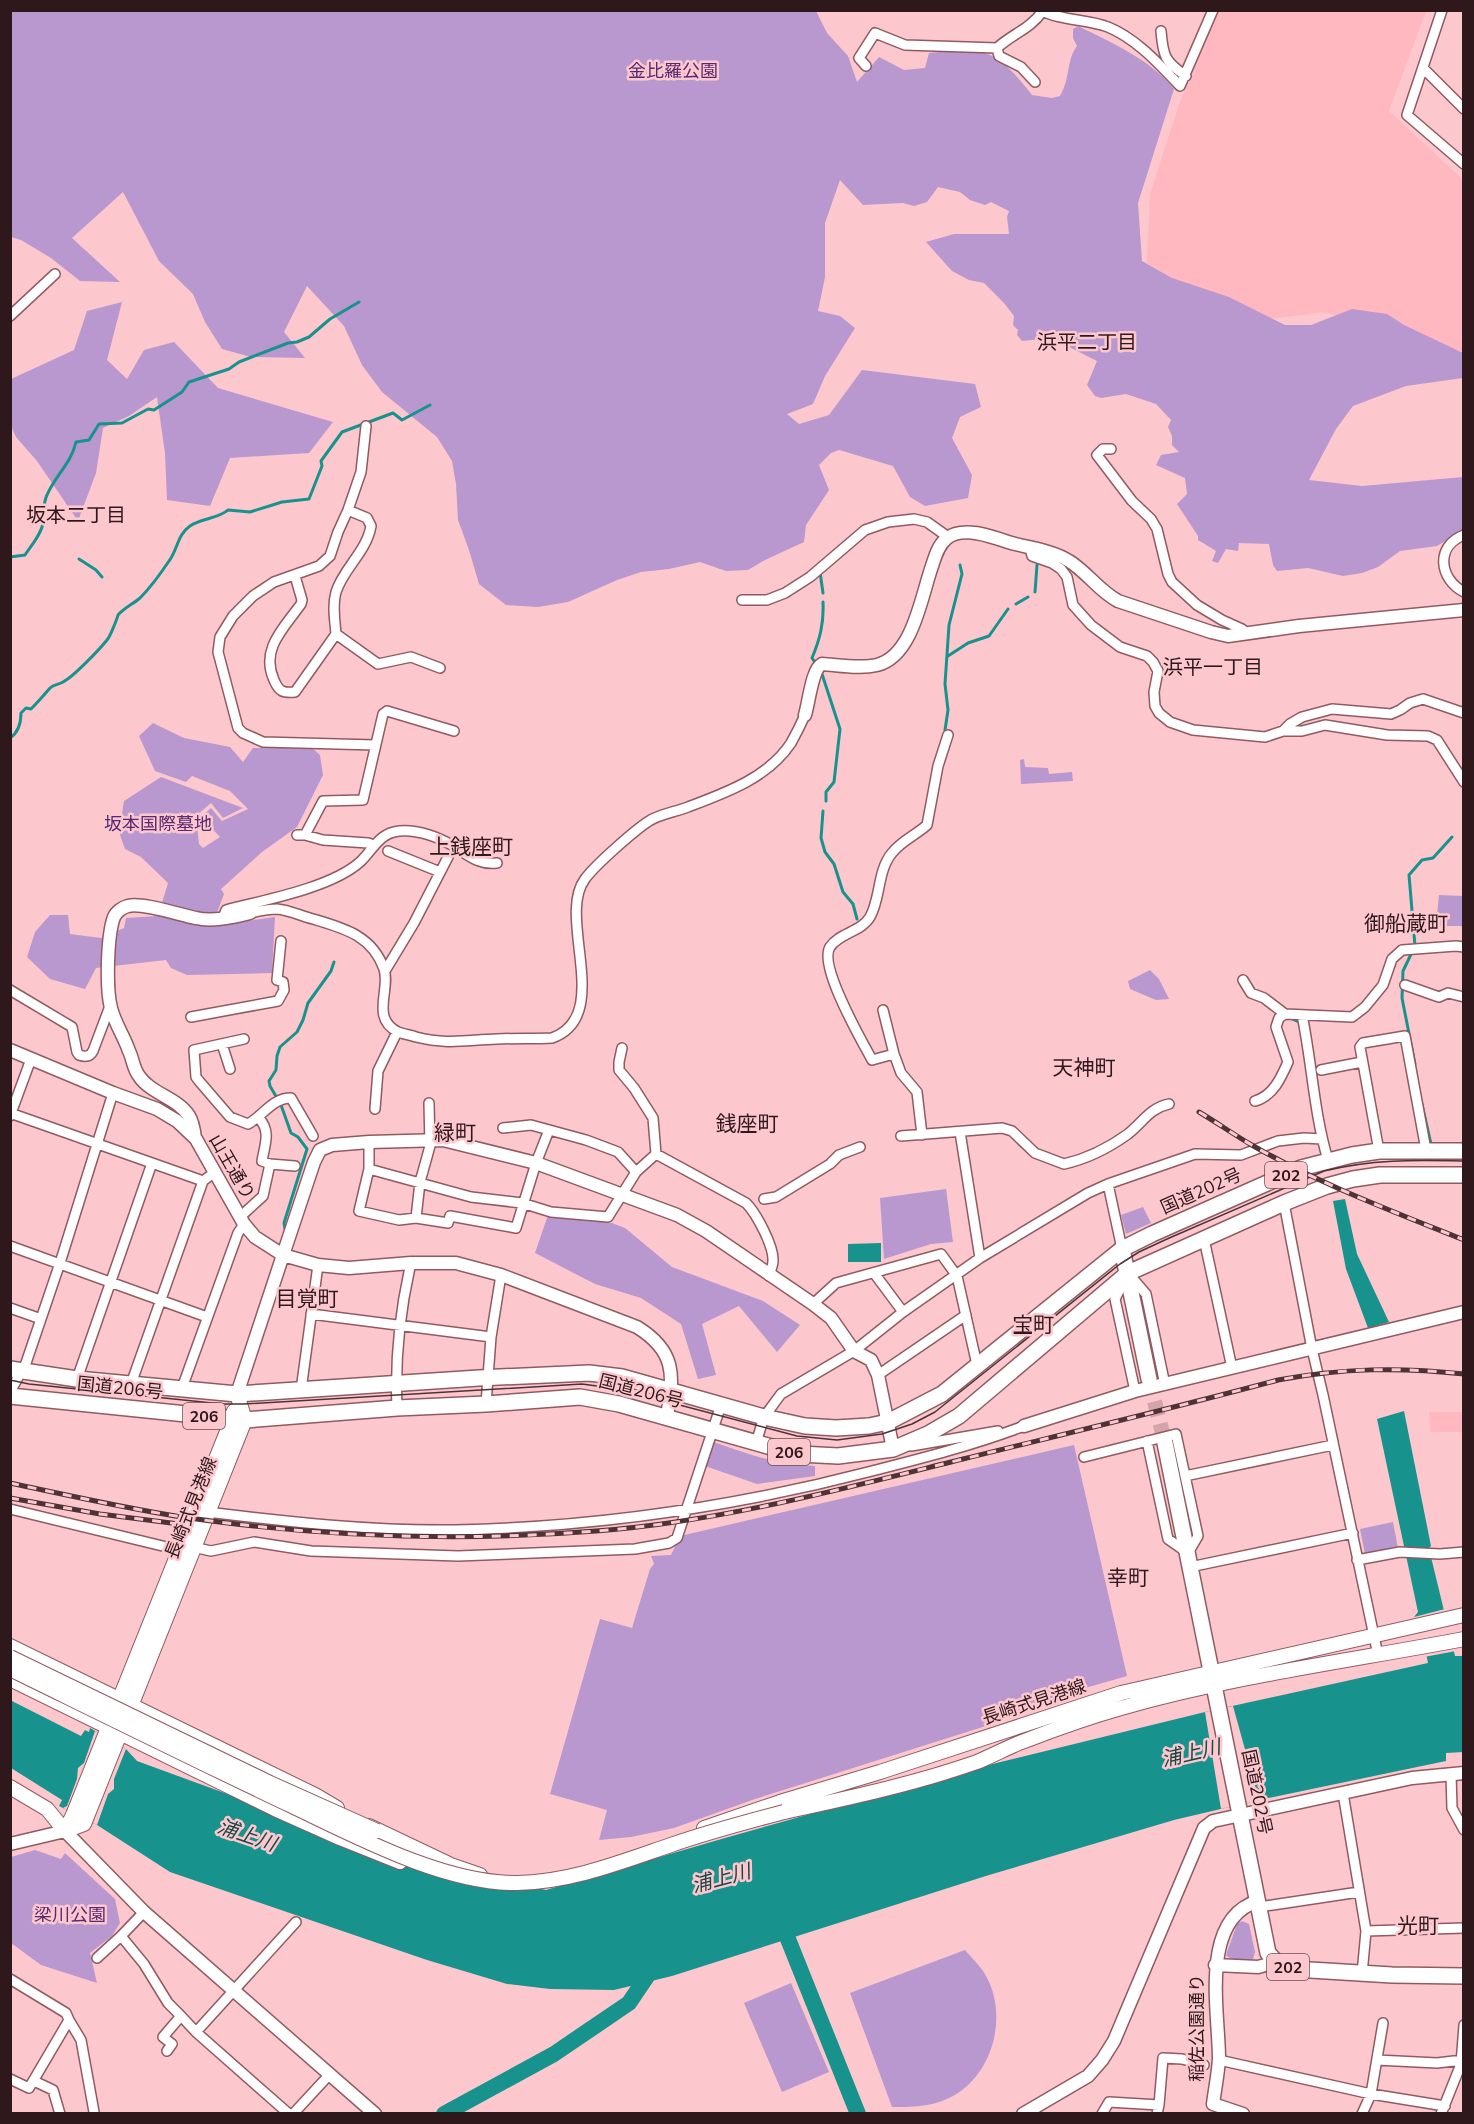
<svg xmlns="http://www.w3.org/2000/svg" width="1474" height="2124" font-family="'Nunito Sans','Noto Sans JP',sans-serif">
  <rect width="100%" height="100%" fill="#fcc8ce"/>
  <path fill="#ffb7c0" d="M1219,11H1426L1389,111L1463,180V352L1324,312L1263,320L1181,283L1147,263L1150,194L1179,104Z
    M1429,1412H1463V1432H1430Z"/>
  <path fill="#b898cf" d="M10,11H816L827,33L848,56L857,82L879,57L904,70L925,68L929,53C986,47 996,49 1032,95L1052,98L1060,96C1071,77 1066,60 1077,46L1073,38V29L1078,26C1112,43 1150,59 1174,89L1138,203L1142,261L1172,278L1229,297L1285,325H1311L1352,309L1387,314L1404,325L1463,353V378L1406,386L1353,406L1336,429L1309,480L1362,486L1463,477V530L1437,546L1400,551L1378,567L1362,573L1343,576L1308,568L1277,571L1273,565L1269,544L1239,543L1238,551L1226,549L1218,563L1212,561L1216,551L1198,540V536L1177,504L1187,494L1185,478L1156,465L1161,455L1179,452L1172,445V436L1168,427L1171,420L1156,404L1126,394L1101,398L1095,396L1087,385L1097,361L1055,340L1050,343L1043,339L1022,341L1017,335L1018,330L1013,325L1014,316L1004,303L984,283L969,280L952,271L926,242L954,234H1009L1007,217L1009,211L991,202L985,205L970,200L960,192L938,187L927,202L914,206L903,203L863,205L840,180L825,223V277L818,311L840,316L855,328L825,376L813,404L787,414L799,424L829,415L862,370L975,384L981,407L960,417L952,438L972,475L968,498L925,506L910,497L893,466L839,450L831,453L819,465L829,490L806,525L804,542L765,560L748,570L726,571L700,562L669,569L641,572L617,580L568,602L538,607L506,605L479,584L469,550L458,520L456,484L452,461L437,437L382,392L362,365L344,326L307,286L284,332L305,358L251,357L222,349L205,322L193,294L159,261L123,192L72,238L120,282L80,281L51,258L21,240L11,237Z
    M122,302L107,360L127,379L144,350L174,342L218,388L333,422L309,453L230,458L210,506L167,500L165,453L157,397L129,416L103,428L96,473L78,521L37,461L16,437L11,426V379L74,350L87,311Z
    M153,723L184,738L230,747L243,762L253,748H312L320,755L323,775L297,827L262,852L221,889L224,894L212,926L275,917L272,973L187,975L171,968L166,960L96,968L85,989L50,979L27,957L35,932L50,915H68L70,934L101,938L124,928L126,918L158,916L168,883L141,857L125,849L119,832L124,801L161,777L243,808L223,818L211,803L196,816L199,844L203,848L220,837L201,817L211,808L222,821L248,809L230,791L192,776L186,782L155,771L139,736Z
    M1024,759L1025,767L1048,768L1049,774L1072,772L1073,781L1021,784L1020,760Z
    M1439,895L1463,896V926H1436Z
    M1150,970L1159,979L1169,999L1156,1000L1130,989L1128,981Z
    M946,1189L953,1242L931,1244L884,1259L880,1198Z
    M1143,1207L1151,1223L1126,1234L1121,1215Z
    M548,1215L612,1223L625,1228L672,1267L763,1301L800,1325L777,1352L739,1306L702,1324L716,1375L698,1379L681,1324L641,1298L595,1284L535,1253Z
    M714,1442C750,1455 776,1464 815,1466V1476L757,1484L705,1466Z
    M1074,1445L1127,1676L1064,1694L989,1725L755,1799L674,1828L631,1837L599,1840L607,1810L550,1794L600,1619L632,1628L650,1569L654,1564L651,1556L671,1555L680,1536Z
    M1393,1522L1398,1548L1365,1554L1360,1529Z
    M35,1850L61,1859L65,1853L115,1899L120,1923L112,1936L90,1953L97,1983L41,1965L11,1943V1857Z
    M1242,1921L1249,1924L1255,1952L1253,1959C1247,1963 1231,1961 1226,1955L1237,1924Z
    M965,1950C971,1957 978,1964 983,1971C1011,2013 993,2079 947,2099C928,2107 912,2107 892,2107L850,1993Z
    M791,1983L829,2072L782,2092L744,2003Z"/>
  <path fill="#18928d" d="M1345,1199L1357,1254L1389,1322L1368,1328L1346,1269L1333,1201Z
    M881,1243V1262H848V1244Z
    M1404,1411L1431,1546L1429,1548L1431,1557L1455,1656H1463L1464,1752L1446,1753V1761L1259,1800L1174,1820L989,1875L672,1976L614,1990L550,1989L507,1984L427,1960L170,1872L97,1825L59,1806L62,1800L11,1768L10,1700L81,1736L85,1730L89,1732L90,1728L126,1749L137,1761L402,1858L546,1890L725,1838L960,1772L1205,1712L1428,1663L1421,1629L1414,1617L1418,1612L1377,1419Z"/>
  <path fill="#fcc8ce" d="M1445,1609L1456,1651L1424,1657L1414,1617Z
    M1233,1706L1259,1800L1221,1809L1205,1712Z
    M95,1731L126,1749L114,1779V1789L108,1794L97,1825L63,1808L67,1806L77,1779L78,1768L84,1763Z"/>
  <g fill="none" stroke-linecap="round" stroke-linejoin="round">
    <path stroke="#18928d" stroke-width="3" d="M10,557L25,555C31,546 39,537 42,527C45,516 42,505 47,495C56,474 71,464 76,442L89,440L99,424L122,423L148,409L154,410L182,392L189,382L229,369L239,362L288,343L297,342L309,337L330,319L359,302
      M79,559L96,570L102,577
      M820,572L823,593
      M1035,592L1037,565
      M1016,604L1028,597
      M948,656L968,643L989,636L1008,609
      M814,661L812,658C820,639 824,623 823,602
      M821,671L840,729L834,782L826,792V801
      M945,730L948,710L945,684L949,625L962,574L960,565
      M10,738C19,732 21,722 21,713L26,708L31,709C38,702 44,695 50,688C54,684 58,685 63,682C73,677 99,650 107,640C110,637 117,619 118,615C124,608 133,604 140,598C150,588 161,573 169,561C178,549 177,535 190,526C201,518 218,519 228,510L250,512L282,502L309,499L322,466L321,461L342,432L393,413L402,420L430,405
      M823,811L821,838L825,852L834,864L843,892L853,904L857,919
      M1290,1018L1299,1022L1300,1025
      M1415,1064L1402,998L1403,971L1415,946L1409,875L1422,860L1433,858L1452,837
      M1421,1100L1431,1144
      M285,1229L284,1223L307,1149L298,1137L291,1133L281,1105L270,1086L269,1081L276,1070L277,1056L280,1047L297,1032L303,1020L308,1003L331,971L334,962"/>
    <path stroke="#18928d" stroke-width="16" d="M788,1939L858,2114
      M444,2114L554,2054L629,2003L654,1966"/>
    <path stroke="#d3a5aa" stroke-width="15" stroke-dasharray="15 8" stroke-linecap="butt" d="M1149,1379L1165,1443"/>
    <g stroke="#915a61" stroke-width="12">
      <path id="minor" d="M1040,10C1061,21 1087,19 1108,27C1137,39 1159,64 1180,86L1213,10
        M1442,10L1407,115L1464,164
        M1161,31C1163,56 1165,62 1186,76
        M997,48L999,56L1021,67L1035,82
        M866,66L859,58L875,33L905,45L997,48C1012,34 1030,29 1042,12
        M1423,68L1464,109
        M10,316L55,274
        M366,426L361,472L348,510L338,532L330,556L319,566L274,582L253,596L233,616L220,637L218,652L238,728L243,733L263,742L375,745
        M1111,449H1103L1097,455L1132,501L1151,519L1157,529L1168,574L1172,582L1197,605L1222,620L1242,629L1246,633
        M348,510L367,518L371,526C367,551 343,569 336,592C332,606 335,621 336,634L378,664L411,657L440,668
        M1464,535C1435,546 1439,579 1464,592
        M1030,548L1032,556L1052,563L1061,569L1067,577L1073,605L1091,625L1120,647L1147,656L1153,662L1158,671L1154,692L1155,706L1159,713L1170,722L1193,730L1265,737L1283,731H1302L1325,725L1387,735L1428,736L1437,740L1464,782
        M295,576L302,600L301,604C284,628 260,649 274,680C279,692 283,693 295,692L336,634
        M742,600H767L785,593L810,577L865,530L888,522L914,519L927,522L948,537
        M1283,731L1290,724L1302,717L1332,709L1391,714L1400,710L1410,703L1423,699L1464,713
        M297,835H305L323,840L368,843L374,845
        M305,835L323,801L363,800L383,714L387,711L454,731
        M388,851L440,872
        M250,913C259,911 268,909 277,909C289,910 301,916 313,919C343,928 372,935 384,969C391,989 370,1018 398,1032C403,1034 410,1035 416,1037C448,1045 466,1040 497,1039C516,1038 534,1039 552,1038C614,1016 556,917 585,879C595,865 635,830 649,821C660,814 675,812 688,807C725,793 768,778 791,743C796,734 801,724 805,715
        M223,918L226,910C264,900 331,888 360,862C373,850 379,833 399,831C417,829 439,837 455,847C469,856 479,865 497,863
        M385,971L414,923L448,857
        M1243,980L1251,993L1264,998L1285,1014L1352,1017L1365,1007L1383,985L1392,959L1402,950L1456,946L1464,947
        M1405,985L1439,997L1448,993L1464,997
        M10,990L72,1027L77,1052L79,1055C85,1057 90,1057 93,1051L110,1006
        M883,1010L894,1054
        M1302,1015C1312,1063 1314,1114 1328,1160
        M191,1017L278,1001L284,990L283,982L277,980L281,941
        M244,1039L194,1050L196,1077L199,1081L230,1117L248,1124C263,1116 272,1098 291,1098L313,1136
        M222,1044L230,1069
        M622,1048L619,1062V1070L634,1088L653,1118L656,1154L746,1203C756,1213 774,1246 773,1261C773,1266 770,1271 769,1276
        M1321,1070L1362,1062
        M1255,1101C1273,1096 1281,1078 1288,1062L1276,1027L1279,1018L1285,1014
        M375,1109L378,1071L397,1032
        M10,1113L203,1181
        M10,1116L31,1059
        M503,1128L531,1125L586,1140L618,1152L636,1172
        M960,1132L980,1258
        M922,1135L917,1092L901,1073L894,1054L872,1060C862,1041 818,966 830,947C839,933 861,932 870,917C881,898 877,871 892,853C901,841 916,835 927,825L938,766L948,735
        M901,1136L1002,1128L1012,1131L1035,1153L1064,1164C1086,1159 1110,1147 1128,1134C1143,1122 1150,1108 1169,1104
        M369,1142V1169L359,1211L399,1220L416,1218L448,1223L450,1216L516,1228L536,1163L549,1130
        M1379,1151L1360,1047L1363,1043L1405,1036L1426,1150
        M270,1164L295,1166
        M369,1169L471,1197L522,1203L551,1212L608,1217L636,1172L656,1154
        M1108,1184L1122,1249
        M764,1199L776,1197L830,1164L839,1155L860,1147
        M1284,1203L1312,1349L1323,1395L1378,1655
        M240,1217L263,1196L270,1164L262,1161C265,1143 271,1132 259,1118
        M416,1218L420,1182L430,1146L429,1103
        M1204,1239L1232,1368
        M10,1246L207,1317
        M874,1273L903,1312
        M813,1304L836,1283L941,1254L957,1276L977,1365
        M10,1308L41,1319
        M311,1314L491,1337
        M878,1375L966,1315
        M77,1379L152,1163
        M131,1384L203,1181L215,1172
        M182,1388L238,1233L244,1224
        M301,1390L318,1265
        M1135,1391L1115,1299L1128,1273L1146,1294L1165,1385
        M10,1392L26,1363L60,1263L113,1093
        M486,1404L491,1337L501,1275
        M397,1408C395,1360 400,1310 411,1263
        M756,1443L764,1417L781,1394L854,1351L903,1312L980,1258L1088,1193L1108,1184L1195,1154L1241,1155L1278,1141L1304,1138L1322,1139
        M911,1446L998,1431
        M1084,1457L1176,1434L1198,1536L1188,1553L1168,1539L1147,1441
        M1185,1476L1333,1445
        M10,1509L179,1550
        M207,1512C289,1522 373,1531 455,1530C598,1527 734,1507 872,1471C923,1458 974,1445 1024,1426
        M193,1547L211,1551L254,1542L311,1551L458,1556L635,1549L669,1543L677,1538L721,1405
        M1357,1560L1400,1552L1440,1554L1464,1552
        M1190,1567L1353,1533
        M1451,1774L1452,1808L1464,1830
        M1343,1793L1366,1931L1362,1974
        M1259,1907L1359,1892
        M144,1912L121,1936L144,1964L168,2003L181,2016L196,2032L289,2114
        M1366,1931L1464,1928
        M97,1958L121,1936
        M10,1979L66,2013L69,2020L29,2088L10,2079
        M69,2020L81,2040L94,2112
        M196,2032L296,1922
        M167,2051L172,2044L163,2037L181,2016
        M1219,2060L1371,2094L1445,2106
        M1377,2060L1437,2063L1462,2060
        M34,2081L53,2090L60,2114
        M293,2114L330,2074
        M1102,2114L1109,2102L1159,2105
        M1157,2114L1159,2105L1163,2058L1182,2059L1204,2065
        M1362,2114L1371,2094L1383,2023
        M1441,2114L1461,2064L1464,2025"/>
    </g>
    <g stroke="#915a61" stroke-width="15">
      <path id="tertiary" d="M805,715C809,702 812,669 822,664C839,665 860,669 877,665C913,656 921,597 932,566C935,557 938,545 947,538C963,526 991,536 1008,542C1028,548 1052,550 1069,561C1087,572 1099,591 1118,601L1211,632L1228,636L1299,626L1464,610
        M10,1050L113,1093L157,1109L177,1121L196,1139L244,1224L255,1237L283,1255L237,1394
        M195,1138C194,1130 193,1122 189,1116C178,1098 151,1094 139,1076C133,1068 133,1059 129,1051C124,1036 115,1024 111,1008C106,989 107,936 114,917C116,912 123,907 128,906C142,902 180,915 196,918C213,922 233,917 250,913
        M667,1416C674,1375 676,1351 637,1327L501,1275L456,1263H411L349,1268L318,1265L283,1255L314,1162L320,1150L332,1145L369,1142L443,1140L536,1163L677,1215L706,1231L813,1304L831,1318L854,1351L871,1360L878,1375L893,1449
        M1024,1426L1135,1391L1464,1312
        M10,1844L65,1831L144,1912L375,2114
        M1215,1965L1258,1967L1276,1962
        M1023,2114L1088,2076L1102,2060L1114,2041L1204,1828L1213,1821L1412,1778L1464,1773
        M1243,2114L1213,2104C1215,2089 1218,2074 1219,2059C1219,2012 1199,1919 1258,1901"/>
    </g>
    <g stroke="#915a61" stroke-width="16">
      <path id="secondary" d="M10,1646L315,1795L337,1808
        M10,1679L275,1809L340,1838L400,1862
        M10,1787L47,1809L65,1831
        M784,1812C849,1798 914,1784 977,1762C994,1755 1010,1746 1027,1740C1058,1728 1089,1717 1121,1708C1233,1676 1349,1661 1464,1639
        M369,1826L451,1865L480,1875
        M704,1828L780,1802L880,1772L1121,1693L1464,1615
        M65,1831L84,1824L245,1420L237,1394
        M65,1831L73,1815L232,1419L234,1411"/>
    </g>
    <g stroke="#915a61" stroke-width="18">
      <path id="trunk" d="M1122,1249L1149,1379
        M10,1369L77,1379L237,1394L479,1378L589,1373L622,1377L764,1417L805,1426L836,1428L869,1426L888,1422L942,1394L1122,1249L1152,1234L1301,1168L1352,1155L1379,1151H1464
        M10,1396L245,1420L397,1408L486,1404L580,1397L619,1404L782,1450L800,1454L838,1456L893,1449L928,1434L959,1416L1128,1273L1284,1203L1327,1186L1353,1179L1380,1175H1464
        M1165,1443L1268,1953L1276,1962L1294,1969L1392,1975L1464,1976"/>
    </g>
    <use href="#minor" stroke="#fff" stroke-width="9"/>
    <use href="#tertiary" stroke="#fff" stroke-width="12"/>
    <use href="#secondary" stroke="#fff" stroke-width="14"/>
    <use href="#trunk" stroke="#fff" stroke-width="15"/>
    <path stroke="#4d3236" stroke-width="1.5" d="M10,1380L29,1384L222,1404H244L582,1384L619,1389L797,1436L837,1440L882,1434L912,1424L935,1412L1120,1264L1139,1252L1167,1239L1324,1171C1372,1159 1414,1160 1464,1161"/>
    <g stroke="#4d3236" stroke-width="5">
      <path id="rail" d="M1199,1112C1216,1122 1233,1134 1250,1144C1317,1183 1392,1211 1464,1240
        M10,1483C67,1495 124,1508 182,1517C320,1537 457,1542 596,1531C716,1522 834,1491 951,1462C1060,1435 1170,1409 1278,1380C1343,1368 1399,1367 1464,1374
        M10,1498L100,1514L179,1524"/>
    </g>
    <use href="#rail" stroke="#fcc8ce" stroke-width="3" stroke-dasharray="9" stroke-linecap="butt"/>
    <g stroke="#915a61" stroke-width="16" stroke-linecap="butt">
      <path id="secondary-bridge" d="M10,1657L270,1783L377,1831
        M10,1669C104,1715 197,1761 292,1806C357,1837 445,1884 517,1883C571,1882 621,1862 671,1845C708,1832 746,1822 784,1812"/>
    </g>
    <use href="#secondary-bridge" stroke="#fff" stroke-width="14"/>
  </g>
  <g text-anchor="middle" stroke-width="5" stroke-linejoin="round" paint-order="stroke">
    <g fill="#fcc8ce" stroke="#6c4d51" stroke-width="1.5">
      <rect x="1265" y="1162" width="42" height="26" rx="4.5"/>
      <rect x="183" y="1403" width="42" height="26" rx="4.5"/>
      <rect x="768" y="1439" width="42" height="26" rx="4.5"/>
      <rect x="1267" y="1954" width="42" height="26" rx="4.5"/>
    </g>
    <g font-size="16" font-weight="bold" fill="#2f181c">
      <text x="1286" y="1181">202</text>
      <text x="204" y="1422">206</text>
      <text x="789" y="1458">206</text>
      <text x="1288" y="1973">202</text>
    </g>
    <g font-size="18" fill="#582873" stroke="#fcc8ce">
      <text x="673" y="77">金比羅公園</text>
      <text x="158" y="830">坂本国際墓地</text>
      <text x="70" y="1921">梁川公園</text>
    </g>
    <g font-size="18" fill="#2f181c" stroke="#fcc8ce">
      <text transform="translate(232 1167) rotate(60)" y="6">山王通り</text>
      <text transform="translate(1201 1191) rotate(-24)" y="6">国道202号</text>
      <text transform="translate(120 1388) rotate(6)" y="6">国道206号</text>
      <text transform="translate(641 1391) rotate(14)" y="6">国道206号</text>
      <text transform="translate(191 1508) rotate(-68)" y="6">長崎式見港線</text>
      <text transform="translate(1034 1702) rotate(-18)" y="6">長崎式見港線</text>
      <text transform="translate(1257 1792) rotate(78)" y="6">国道202号</text>
      <text transform="translate(1197 2028) rotate(-90)" y="6">稲佐公園通り</text>
    </g>
    <g font-size="20" fill="#2f181c" stroke="#fcc8ce">
      <text x="1087" y="349">浜平二丁目</text>
      <text x="76" y="522">坂本二丁目</text>
      <text x="1213" y="674">浜平一丁目</text>
    </g>
    <g font-size="20" font-style="italic" fill="#184845" stroke="#fcc8ce">
      <text transform="translate(1191 1753) rotate(-13)" y="7">浦上川</text>
      <text transform="translate(247 1835) rotate(19)" y="7">浦上川</text>
      <text transform="translate(721 1878) rotate(-15)" y="7">浦上川</text>
    </g>
    <g font-size="21" fill="#2f181c" stroke="#fcc8ce">
      <text x="471" y="854">上銭座町</text>
      <text x="1406" y="931">御船蔵町</text>
      <text x="1084" y="1075">天神町</text>
      <text x="747" y="1131">銭座町</text>
      <text x="455" y="1140">緑町</text>
      <text x="307" y="1306">目覚町</text>
      <text x="1033" y="1332">宝町</text>
      <text x="1128" y="1585">幸町</text>
      <text x="1418" y="1933">光町</text>
    </g>
  </g>
  <rect width="1474" height="2124" fill="none" stroke="#2f181c" stroke-width="24"/>
</svg>
